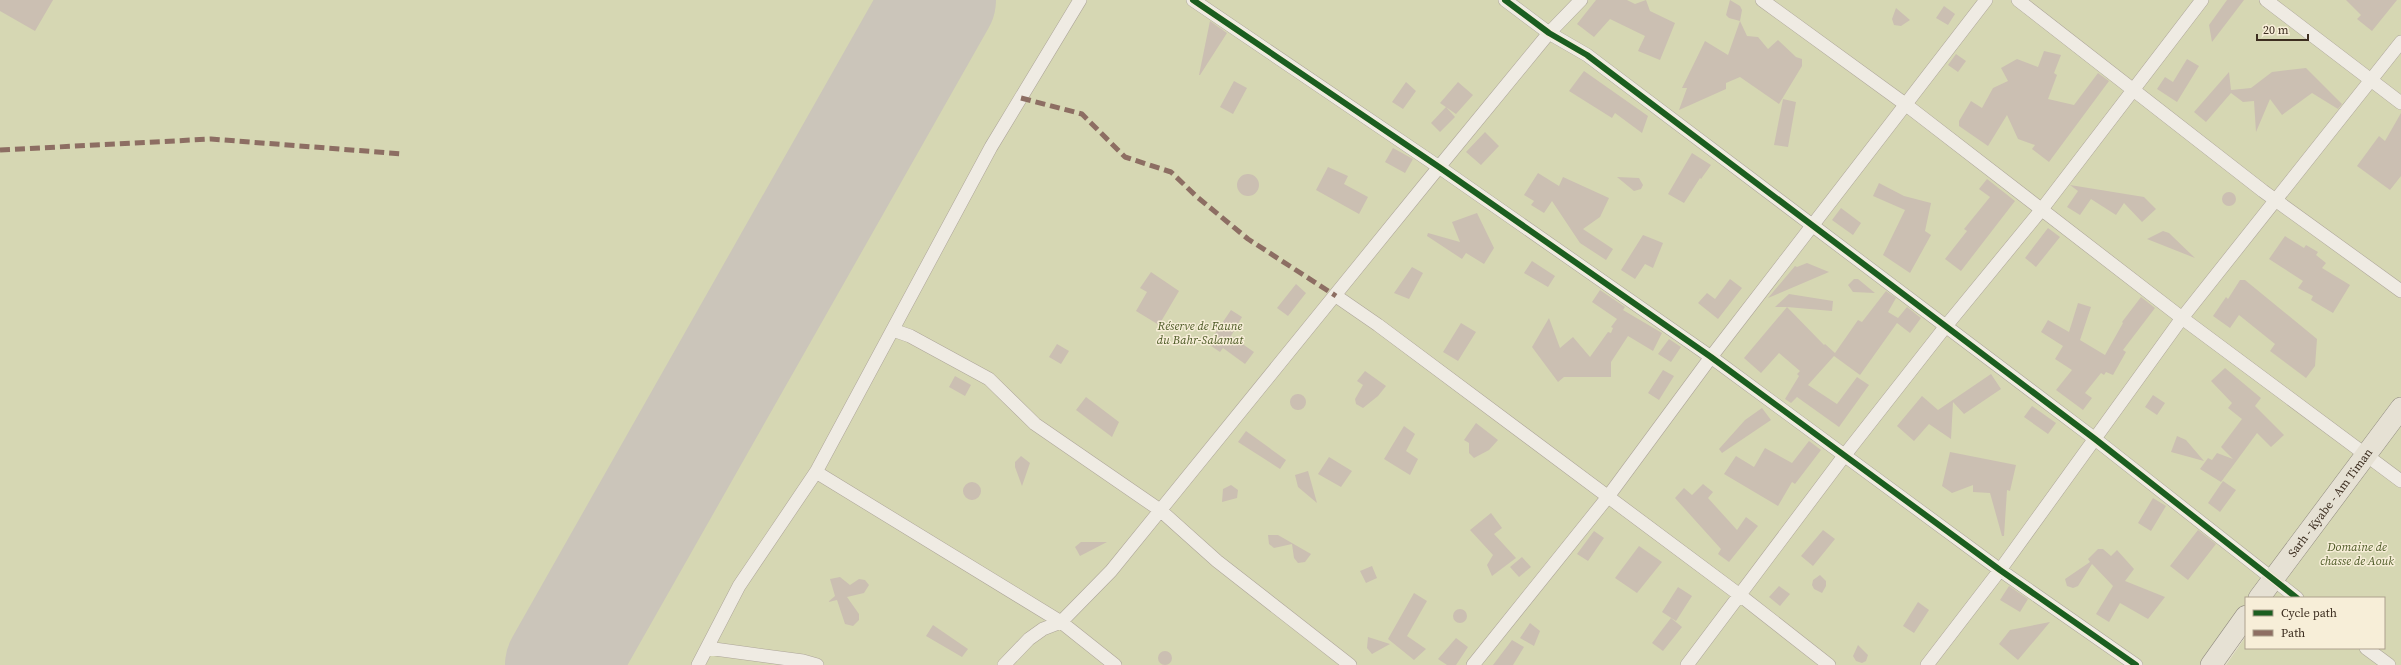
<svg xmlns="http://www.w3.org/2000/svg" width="2401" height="665" font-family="'Source Serif 4',serif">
  <rect width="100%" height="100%" fill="#e7e0d1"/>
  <path fill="#d6d7b3" d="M0,0H2401V410L2271,598H2246V634L2225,665H0Z
    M2401,412V665H2226L2246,636V648H2384V598H2272Z"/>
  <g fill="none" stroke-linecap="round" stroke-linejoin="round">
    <path stroke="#cbc5ba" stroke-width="114" d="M562,665L939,0"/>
  </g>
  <path fill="#cbbfb2" d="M0,0H53L35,31L0,11Z
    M1596,0H1627L1635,4L1646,0L1650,11L1675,23L1660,60L1638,51L1645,36L1610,19L1594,37L1577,24Z
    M1730,0L1740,6L1742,10L1740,21L1729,18L1726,15Z
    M2227,0H2244L2212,42L2209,25Z
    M2346,0H2397L2372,31L2357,19L2361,15Z
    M1944,6L1955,14L1948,25L1936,18Z
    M1896,8L1910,20L1901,26L1894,25L1892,19Z
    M1210,21L1227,33L1200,75H1199Z
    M1740,21L1747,36L1758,37L1768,49L1778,40L1796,57L1802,59V66L1779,104L1740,77L1726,83V89L1679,110L1687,88H1682L1705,41L1728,55Z
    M2044,51L2061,55L2054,73L2057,75L2048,99L2074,105L2098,73L2109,81L2049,162L2032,149L2035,145L2018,139L2007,115L1988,146L1959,126V121L1971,101L1982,108L1993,88L2008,81L2001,68L2017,59L2038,67Z
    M1956,54L1966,61L1958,72L1948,65Z
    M2187,59L2199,66L2177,102L2157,89L2165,77L2173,82Z
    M2306,68L2342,104L2338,109L2312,93L2282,115L2270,99L2256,132L2254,101L2243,102L2231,93L2206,122L2194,112L2229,72L2231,90L2251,88L2272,72Z
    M1584,71L1648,116L1642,133L1615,113L1612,118L1569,91Z
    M1234,81L1247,88L1233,114L1220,107Z
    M1406,82L1416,91L1403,109L1392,102Z
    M1458,82L1473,95L1456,114L1440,103Z
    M1783,99L1796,102L1788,147L1774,145Z
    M1446,107L1455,117L1440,132L1431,123Z
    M2401,113V176L2390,190L2357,166L2379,136L2385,141Z
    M1485,132L1499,146L1481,165L1466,152Z
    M1393,148L1413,159L1405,173L1385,162Z
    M1692,153L1711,165L1701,179L1700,178L1684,203L1668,194Z
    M1328,167L1348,176L1344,184L1368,197L1359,214L1316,190Z
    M1538,173L1559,186L1563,177L1609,198L1600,217L1583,229L1613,249L1606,260L1580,243L1552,201L1544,213L1531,205L1534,201L1524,195Z
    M1237 185a11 11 0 1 1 22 0a11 11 0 1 1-22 0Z
    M1617,177L1639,178L1643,185L1641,189L1634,191Z
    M1987,179L2015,201L1961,271L1945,259L1967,231L1964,229L1990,197L1979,189Z
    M1879,183L1904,196L1931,203L1925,231L1931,235L1910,273L1883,255L1905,210L1873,196Z
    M2070,185L2144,197L2156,209L2142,222L2124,203L2116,215L2091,199L2080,215L2067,207L2078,191Z
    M2222 199a7 7 0 1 1 14 0a7 7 0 1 1-14 0Z
    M1841,208L1861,223L1853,235L1832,220Z
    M1477,213L1494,248L1484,264L1466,253L1462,259L1427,236L1428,233L1460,242L1452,222Z
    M2048,228L2060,237L2036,267L2025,258Z
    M2163,231L2169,233L2195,258L2147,239Z
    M1643,235L1663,243L1653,268L1645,264L1635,279L1621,270Z
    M2285,236L2304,248L2306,245L2318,252L2316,255L2326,263L2322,268L2350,285L2333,313L2311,300L2313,296L2298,288L2303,281L2269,259Z
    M1532,261L1555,276L1548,287L1524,273Z
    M1807,263L1829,272L1768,298L1795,266L1797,267Z
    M1412,267L1423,273L1409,299L1394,293Z
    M1151,272L1179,291L1159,325L1136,311L1147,292L1140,288Z
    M1730,279L1742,288L1718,319L1698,303L1707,293L1715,299Z
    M1854,279H1858L1875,293L1853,292L1848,285Z
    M2240,280H2245L2317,339L2315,366L2306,378L2270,351L2275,344L2239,315L2230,328L2213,316L2226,297L2228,299Z
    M1296,284L1306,293L1288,316L1277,308Z
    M1600,290L1625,307L1623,310L1662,333L1653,351L1628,336L1611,362V377H1564L1558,382L1532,347L1549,318L1560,348L1573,337L1590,357L1608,332L1611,333L1613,328L1611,327L1617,319L1592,302Z
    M1886,291L1896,298L1888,312L1898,318L1907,307L1921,318L1910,333L1897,323L1860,375L1834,356L1808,385L1837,404L1857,377L1869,385L1839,427L1797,397L1791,403L1785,399L1799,376L1797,374L1800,371L1779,353L1761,373L1744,358L1787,307H1775L1789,294L1833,301L1832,311L1787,307L1824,345L1825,344L1835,353L1858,320L1862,322Z
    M2141,297L2155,308L2123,350L2126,352L2113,375L2106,372L2104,375L2101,373L2085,393L2092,398L2083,410L2056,390L2072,370L2055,359L2063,346L2041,332L2048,320L2069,332L2078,303L2091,307L2080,340L2105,355L2123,323L2122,322Z
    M1231,310L1242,317L1231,336L1254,352L1245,364L1223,348L1220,352L1208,344Z
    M1461,323L1476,332L1458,361L1443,352Z
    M1669,339L1681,347L1671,362L1658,354Z
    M1057,344L1069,351L1061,364L1049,357Z
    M2225,368L2261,398L2255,406L2284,435L2271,447L2257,433L2221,482L2200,469L2208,458L2212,460L2217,453L2233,459L2221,447L2242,419L2228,408L2232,403L2211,381Z
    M1663,370L1674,376L1659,400L1648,393Z
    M1365,371L1386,386L1378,396L1363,408L1356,404L1355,399L1363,385L1357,381Z
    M1991,374L2001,389L1964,414L1953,402L1951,439L1929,424L1914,441L1897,426L1922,396L1938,410Z
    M955,376L971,385L965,396L949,387Z
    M1290 402a8 8 0 1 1 16 0a8 8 0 1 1-16 0Z
    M2153,395L2165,403L2157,415L2145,407Z
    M1086,397L1119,422L1112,437L1076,410Z
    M2032,406L2056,423L2048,434L2024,417Z
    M1762,408L1771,420L1722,453L1719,449L1745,420Z
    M1476,423L1498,440L1489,450L1474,458L1469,453V443L1464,440Z
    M1404,426L1415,434L1406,451L1418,459L1410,475L1384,459Z
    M1246,431L1286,460L1280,469L1238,442Z
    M2177,436L2186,440L2204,461L2171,452Z
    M1809,441L1821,450L1795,484L1792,482L1778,506L1724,474L1736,456L1754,467L1765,448L1792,463Z
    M1950,452L2016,465L2010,491L2007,490L2004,536H2002L1990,493L1973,492V485L1952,493L1942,486Z
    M1021,456L1030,463L1022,486L1015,467V462Z
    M1329,457L1352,471L1341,487L1318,474Z
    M1308,471L1317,503L1298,487L1295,475Z
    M2223,481L2236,490L2220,512L2208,503Z
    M963 491a9 9 0 1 1 18 0a9 9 0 1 1-18 0Z
    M1703,484L1713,492L1708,498L1737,530L1746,517L1758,526L1729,562L1718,554L1721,549L1675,498L1684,488L1692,495Z
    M1231,485L1238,490L1237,498L1222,502L1223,489Z
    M2153,498L2166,506L2151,531L2138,523Z
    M1491,513L1502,528L1494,534L1516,558L1492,576L1487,565L1493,555L1470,530Z
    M1823,530L1835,539L1813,566L1801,556Z
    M2198,530L2216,544L2188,580L2170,566Z
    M1594,531L1604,538L1588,561L1577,554Z
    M1268,535H1278L1311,554L1305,562L1298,563L1294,558L1292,544L1274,548L1269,544Z
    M1081,542H1107L1080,556L1075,547Z
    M1639,546L1662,562L1637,593L1615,578Z
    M2098,549H2103L2111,556L2117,550L2134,569L2125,581L2165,597L2148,619L2120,603L2109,622L2096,614L2113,586L2092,564L2078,586L2073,588L2067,586L2065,579L2090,562L2088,559Z
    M1522,557L1531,567L1519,577L1510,567Z
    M1372,566L1377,578L1366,583L1360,571Z
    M1820,575L1826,581V586L1822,593L1814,589L1812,585L1813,580Z
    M840,577L850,585L859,579L865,580L869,585L864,593L847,597L859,614V620L853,626L845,624L837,600L828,602L835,596L830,579Z
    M1779,586L1790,594L1780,606L1769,597Z
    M2009,586L2028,599L2020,612L2000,600Z
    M1678,587L1692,596L1676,621L1662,612Z
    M1414,593L1427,601L1407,636L1426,649L1414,660L1388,639Z
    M1918,602L1929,610L1914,633L1903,626Z
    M1453 616a7 7 0 1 1 14 0a7 7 0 1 1-14 0Z
    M1671,618L1682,627L1663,651L1652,643Z
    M2050,622L2018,660L1999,644L2010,630Z
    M1530,623L1540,631L1534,646L1520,638Z
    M933,625L968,649L962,657L926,636Z
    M1368,637L1390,644L1372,654L1367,648Z
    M1456,638L1468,647L1456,665H1447L1438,659Z
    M1512,640L1524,647L1513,665H1493Z
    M1858,645L1868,655L1866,661L1862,663L1856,661L1853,656Z
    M1158 658a7 7 0 1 1 14 0a7 7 0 1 1-14 0Z"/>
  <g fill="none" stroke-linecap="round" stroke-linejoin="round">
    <g stroke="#ada599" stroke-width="14">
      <path id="minor" d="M1193,0L1439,167L1711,357L2000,570L2136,665
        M1505,0L1549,33L1587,55L2095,439L2297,598
        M1762,0L1905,104L2182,318L2401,481
        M2018,0L2263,191L2401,291
        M2266,0L2401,103
        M1336,296L1378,325L1741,596L1829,665
        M893,330L910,336L989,379L1035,424L1160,510L1217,561L1350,665
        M816,472L1061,622L1115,665
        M707,648L803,661L817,665
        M2366,648L2389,665
        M698,665L739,586L816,472L991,147L1080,0
        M1004,665L1029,639L1043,629L1061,622L1111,571L1439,167L1549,33L1581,0
        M1473,665L1607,498L1711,357L1986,0
        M1687,665L1844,456L1946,326L2042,209L2202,0
        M1927,665L2000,570L2182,318L2401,42"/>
    </g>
    <g stroke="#928b80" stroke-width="22">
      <g id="primary">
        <path id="s1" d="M2259,598L2401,408"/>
        <path d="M2211,665L2246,616"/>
      </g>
    </g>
    <use href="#minor" stroke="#efebe3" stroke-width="13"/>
    <use href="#primary" stroke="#e6e1d4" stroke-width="21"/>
    <path stroke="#8d6e63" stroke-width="5" stroke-dasharray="10 5" stroke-linecap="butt" d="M1021,98L1082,114L1125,157L1171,172L1196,196L1248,239L1336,296
      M0,150L211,139L403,154"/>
    <g stroke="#f7eed8" stroke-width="8">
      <path id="cycleway" d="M1193,0L1439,167L1711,357L2000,570L2136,665
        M1505,0L1549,33L1587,55L2095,439L2297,598"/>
    </g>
    <use href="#cycleway" stroke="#1b5e20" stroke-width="6"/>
  </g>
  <g text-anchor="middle" stroke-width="3" stroke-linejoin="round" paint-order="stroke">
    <g font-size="12" font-style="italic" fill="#4d5a26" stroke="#f7eed8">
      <text x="1200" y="330">Réserve de Faune<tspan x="1200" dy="14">du Bahr-Salamat</tspan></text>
      <text x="2357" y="551">Domaine de<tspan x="2357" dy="14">chasse de Aouk</tspan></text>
    </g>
    <g font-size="12" fill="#3d2e20" stroke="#f7eed8">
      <text dy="4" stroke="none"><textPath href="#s1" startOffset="119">Sarh - Kyabe - Am Timan</textPath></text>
    </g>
  </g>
  <rect x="2245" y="597" width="140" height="52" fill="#f7eed8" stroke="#ada18e"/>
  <rect x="2253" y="610" width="20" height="6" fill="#1b5e20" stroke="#ada18e"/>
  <text x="2281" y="617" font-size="12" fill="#3d2e20">Cycle path</text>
  <rect x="2253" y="630" width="20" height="6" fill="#8d6e63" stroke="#ada18e"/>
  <text x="2281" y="637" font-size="12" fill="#3d2e20">Path</text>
  <path d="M2257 34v6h51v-6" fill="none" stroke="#3d2e20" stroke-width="2"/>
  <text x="2263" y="34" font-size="12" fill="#3d2e20" stroke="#f7eed8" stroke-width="3" paint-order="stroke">20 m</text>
</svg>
